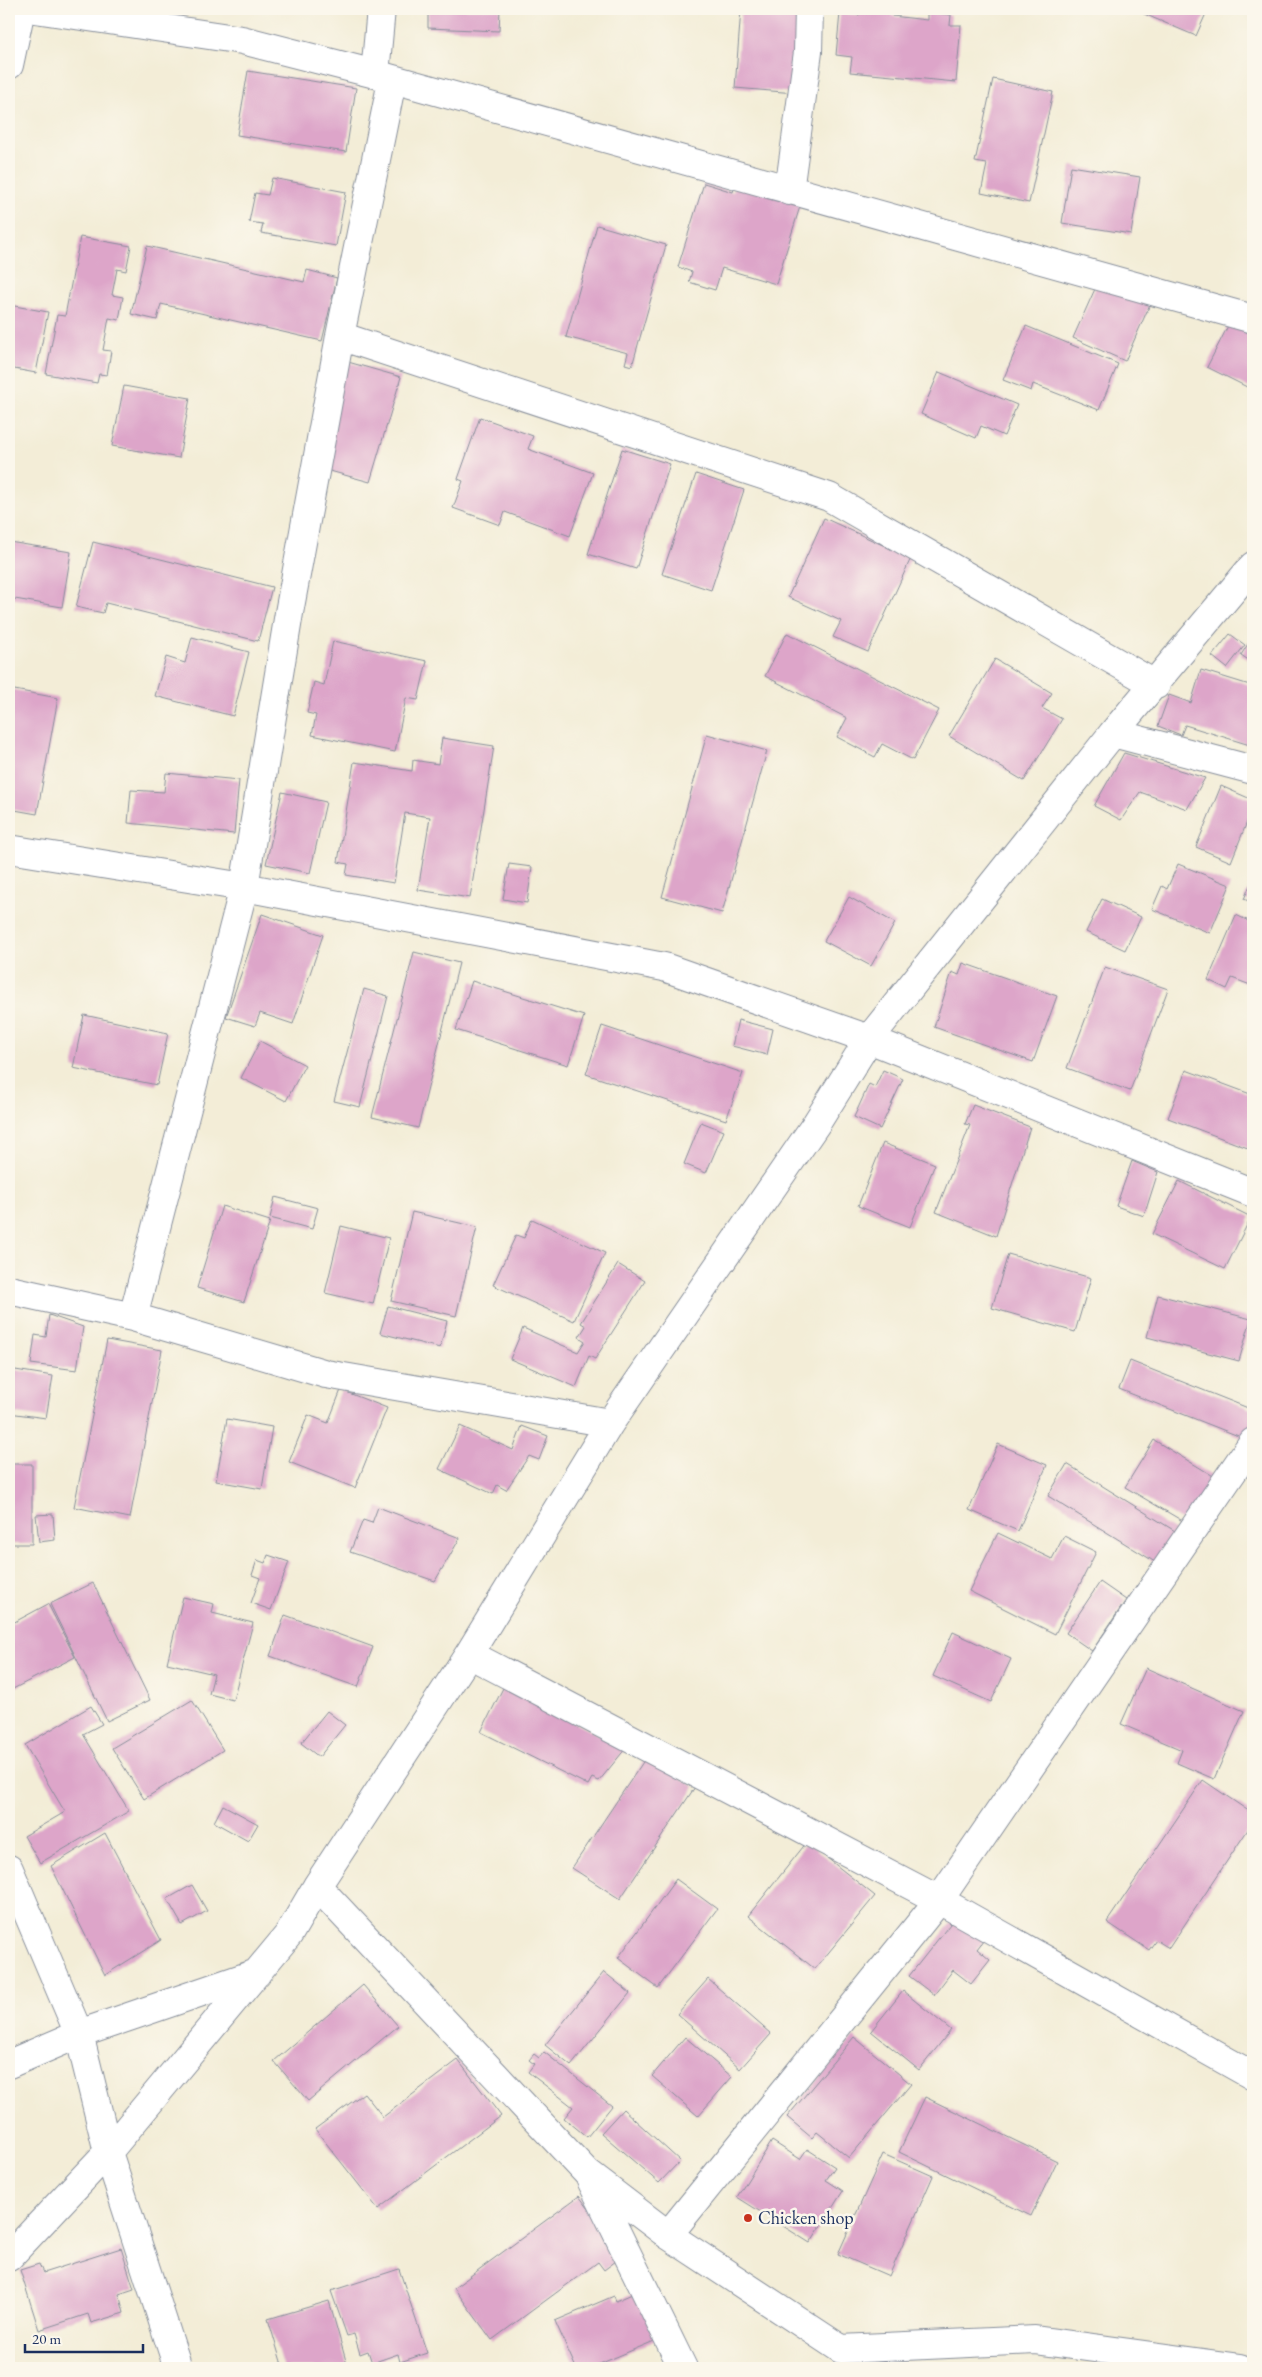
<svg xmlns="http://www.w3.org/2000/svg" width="1262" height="2377" font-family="'EB Garamond',serif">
  <rect width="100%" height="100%" fill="#fbf7ec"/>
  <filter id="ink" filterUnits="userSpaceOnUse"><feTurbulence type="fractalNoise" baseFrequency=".02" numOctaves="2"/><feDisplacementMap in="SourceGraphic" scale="10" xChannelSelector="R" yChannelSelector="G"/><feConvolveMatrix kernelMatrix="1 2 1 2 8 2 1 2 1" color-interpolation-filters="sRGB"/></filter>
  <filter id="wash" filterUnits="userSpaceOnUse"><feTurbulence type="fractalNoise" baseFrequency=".0096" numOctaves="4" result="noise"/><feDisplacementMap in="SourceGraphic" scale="20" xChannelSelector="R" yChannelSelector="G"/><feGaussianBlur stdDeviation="1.12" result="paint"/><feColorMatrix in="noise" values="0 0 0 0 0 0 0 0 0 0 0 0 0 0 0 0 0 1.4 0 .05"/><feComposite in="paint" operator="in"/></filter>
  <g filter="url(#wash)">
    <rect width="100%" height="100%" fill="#f3edd7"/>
    <g id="blocks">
      <path fill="#dda5c9" d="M428,9H500L499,31L428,28Z
        M741,9H801L795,93L735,88Z
        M860,9H893L892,16L927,20V12L951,15L950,25H961L956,82L850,72L852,57L836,55L840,13L859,15Z
        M1138,9H1208L1196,36L1137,11Z
        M248,71L356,88L346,152L237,135Z
        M993,79L1053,92L1029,203L981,193L987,164L975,162Z
        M1071,166L1140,177L1131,234L1062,223Z
        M272,178L346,192L336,246L261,233L263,224L249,222L255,193L268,195Z
        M737,181L802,200L776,284L722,268L715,290L689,282L692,272L678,267L704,183L733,192Z
        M597,225L666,245L632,366L625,364L628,353L566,337Z
        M80,237L131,246L126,271L117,269L112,295L123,297L119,320L109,318L103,350L111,351L107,375L99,374L97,383L46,374L57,315L65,316Z
        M147,246L304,282L307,270L337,278L322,341L161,304L157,320L131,314Z
        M1099,280L1151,302L1125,361L1073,338Z
        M9,305L48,312L36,373L9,368Z
        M1231,320L1253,331V390L1207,367Z
        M1026,326L1118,364L1099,410L1033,384L1031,391L1003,380Z
        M341,360L401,377L370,482L319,468Z
        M939,372L1017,405L1004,436L981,426L976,438L921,414Z
        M124,386L190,398L179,458L112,446Z
        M480,417L533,436L528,449L593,473L570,536L505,512L500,525L453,508L463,481L458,479Z
        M622,449L670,464L636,569L588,554Z
        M696,474L744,490L711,590L662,574Z
        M824,518L911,558L868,652L833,637L841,621L788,597Z
        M9,542L71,552L62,607L9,598Z
        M93,542L272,587L258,641L106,603L103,613L76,607Z
        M787,633L939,710L913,760L882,744L875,757L837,737L847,718L765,676Z
        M1230,634L1245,645L1227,668L1212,656Z
        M1253,636V663L1241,655Z
        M192,637L249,652L233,716L155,696L166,657L185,663Z
        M333,641L427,661L418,700L406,698L395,752L312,735L316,715L307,713L314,682L324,685Z
        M995,659L1052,693L1042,708L1062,719L1024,781L949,736Z
        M1201,670L1253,686V746L1185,725L1181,735L1158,726L1169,695L1191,703Z
        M9,689L58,698L37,814L9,809Z
        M707,734L767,751L722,913L662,897Z
        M442,738L494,746L470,898L418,890L430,817L405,813L394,883L346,875L348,864L338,862L354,762L412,771L413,760L438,764Z
        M1124,753L1205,778L1187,809L1140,792L1121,820L1094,806Z
        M166,773L239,780L234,834L128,823L131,790L164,792Z
        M1221,786L1253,800V807L1231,862L1196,847Z
        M282,792L326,802L310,873L266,864Z
        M509,864L532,867L527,903L503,899Z
        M1178,864L1230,885L1210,933L1152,909L1162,886L1167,889Z
        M1251,883L1253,884V903L1244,899Z
        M849,897L895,923L871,966L824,941Z
        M1102,899L1141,917L1125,950L1086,932Z
        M262,914L323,935L293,1024L260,1013L255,1026L226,1017Z
        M1236,915L1253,923V986L1232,978L1227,989L1208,980Z
        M414,952L459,963L418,1128L372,1117Z
        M963,963L1057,996L1033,1062L934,1027L952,972L959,975Z
        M1105,967L1168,989L1130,1091L1067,1068Z
        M472,981L584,1016L568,1065L456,1030Z
        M364,989L388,996L360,1107L334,1101Z
        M84,1015L168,1033L157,1085L73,1068Z
        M738,1020L773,1029L767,1055L732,1046Z
        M602,1026L743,1073L726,1120L586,1074Z
        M260,1041L305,1065L286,1101L241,1078Z
        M883,1070L903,1079L880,1129L854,1117L869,1084L875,1087Z
        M1186,1070L1253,1095V1150L1168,1118Z
        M973,1105L1030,1127L996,1236L936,1212L970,1125L965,1124Z
        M701,1122L724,1131L706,1173L684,1164Z
        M883,1143L935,1164L910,1227L858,1206Z
        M1132,1161L1158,1172L1144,1216L1116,1206Z
        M1179,1181L1251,1217L1225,1269L1152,1234Z
        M275,1197L318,1208L312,1229L270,1218Z
        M222,1206L270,1221L244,1302L197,1288Z
        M412,1212L477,1227L456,1316L391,1301Z
        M532,1219L605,1253L574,1321L493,1285L516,1235L524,1238Z
        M341,1226L389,1238L373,1304L325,1293Z
        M1008,1254L1091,1278L1075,1332L992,1308Z
        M618,1264L645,1281L595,1359L589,1356L576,1387L510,1359L523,1328L578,1352L585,1341L579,1337L586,1326L581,1323Z
        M1158,1295L1251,1319L1239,1361L1147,1337Z
        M388,1306L447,1321L440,1348L380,1333Z
        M49,1315L83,1327L77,1370L31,1364L35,1335L46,1337Z
        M107,1340L162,1350L130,1518L74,1507Z
        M1130,1361L1253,1410V1420L1246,1439L1119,1389Z
        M9,1369L53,1376L46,1418L9,1413Z
        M341,1390L387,1408L355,1488L289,1462L308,1415L328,1423Z
        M227,1419L272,1427L262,1489L216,1481Z
        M460,1426L513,1450L522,1426L548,1436L539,1460L529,1456L506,1490L497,1485L493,1494L439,1469Z
        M1154,1440L1215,1477L1186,1523L1125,1487Z
        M998,1444L1047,1465L1018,1531L969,1510Z
        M9,1464H32V1544H9Z
        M1067,1464L1175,1531L1155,1562L1048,1496Z
        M378,1507L460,1538L435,1581L350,1552L363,1520L372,1523Z
        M53,1514L55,1540L39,1542L36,1515Z
        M998,1533L1052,1559L1064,1536L1096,1552L1055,1634L969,1591Z
        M268,1555L289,1562L271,1610L251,1603L260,1578L252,1575L257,1560L265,1563Z
        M1100,1582L1126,1600L1092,1651L1066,1633Z
        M93,1583L150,1700L107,1721L50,1604Z
        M183,1597L214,1604L212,1613L253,1623L233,1700L209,1694L214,1674L167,1663Z
        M48,1604L75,1657L9,1691V1625Z
        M285,1615L373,1647L358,1687L270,1656Z
        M953,1632L1011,1659L991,1702L933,1676Z
        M1146,1668L1244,1711L1214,1779L1177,1763L1182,1750L1121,1724Z
        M503,1688L626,1748L599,1781L592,1778L588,1785L481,1732Z
        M192,1700L223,1750L144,1799L112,1748Z
        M91,1706L102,1724L83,1734L129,1811L40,1863L24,1836L65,1812L25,1745Z
        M327,1711L345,1725L319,1757L301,1743Z
        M647,1756L695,1787L620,1899L572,1868Z
        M1203,1780L1253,1814V1822L1169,1948L1156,1940L1149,1950L1107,1922Z
        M223,1805L258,1824L248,1841L214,1822Z
        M105,1833L161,1940L105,1975L51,1866Z
        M807,1842L875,1896L815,1969L748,1916Z
        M676,1879L717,1909L658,1988L618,1958Z
        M192,1885L207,1911L182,1925L167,1899Z
        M958,1914L987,1936L977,1949L990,1960L971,1984L953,1970L934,1995L909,1976Z
        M604,1972L630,1993L571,2066L545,2045Z
        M708,1979L771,2034L740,2069L677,2014Z
        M363,1985L398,2026L308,2101L274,2061Z
        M903,1991L951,2030L919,2070L871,2031Z
        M685,2037L732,2077L698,2116L652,2076Z
        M854,2037L911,2084L849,2158L817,2132L812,2138L787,2117Z
        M544,2052L612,2106L587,2137L564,2118L573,2107L528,2072L534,2064L529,2060L534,2054L539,2058Z
        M458,2060L501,2116L378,2209L315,2129L364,2093L383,2117Z
        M925,2097L1057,2161L1031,2216L899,2152Z
        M623,2109L680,2161L659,2183L601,2133Z
        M772,2141L800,2159L807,2149L835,2167L826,2180L843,2191L810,2243L737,2197Z
        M883,2154L933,2176L889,2276L838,2254Z
        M579,2196L624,2255L604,2270L598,2262L492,2340L454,2288Z
        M121,2248L134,2289L119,2294L124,2313L91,2323L88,2314L39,2330L20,2270L39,2264L43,2273Z
        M399,2269L427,2353L400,2362L398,2354L372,2363L368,2351L360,2354L354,2334L347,2336L331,2291Z
        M639,2291L659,2339L590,2368H576L555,2321L614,2296L616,2301Z
        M329,2301L348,2368H283L268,2319Z"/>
    </g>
  </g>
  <g filter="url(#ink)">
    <use href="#blocks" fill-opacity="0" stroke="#878e9a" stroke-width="1"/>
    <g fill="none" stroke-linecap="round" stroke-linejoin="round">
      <g stroke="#878e9a" stroke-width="30">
        <path id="minor" d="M35,9L242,40L375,74L1253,319
          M9,65L21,9
          M375,74L381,9
          M789,191L808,52L809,9
          M340,336L829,497L1156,685
          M1113,733L1253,770
          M9,849L244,887L664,967L869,1039L1253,1193
          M9,1290L133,1317L326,1374L610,1423
          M133,1317L244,887L289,613L340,336L392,81
          M469,1654L939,1900L1253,2076
          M9,1869L79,2034L108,2152L178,2368
          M317,1886L588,2174L668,2235L841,2349L1035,2340L1240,2368
          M9,2064L79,2034L257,1973
          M590,2178L683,2368
          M668,2235L939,1900L1253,1442
          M9,2257L108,2152L289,1934L317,1886L469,1654L610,1423L816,1124L869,1039L1113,733L1253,566"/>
      </g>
      <use href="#minor" stroke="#fff" stroke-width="28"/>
    </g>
  </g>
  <circle fill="#c8321e" stroke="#fbf7ec" stroke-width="2" cx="748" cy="2218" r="5"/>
  <g text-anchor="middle" stroke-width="5" stroke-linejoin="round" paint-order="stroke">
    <g font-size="18" fill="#1b2f5e" stroke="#fbf7ec" text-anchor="start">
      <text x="758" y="2224">Chicken shop</text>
    </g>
  </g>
  <rect width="1262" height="2377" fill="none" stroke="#fbf7ec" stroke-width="30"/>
  <path d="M25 2344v8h118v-8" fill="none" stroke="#1b2f5e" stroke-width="2.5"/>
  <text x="32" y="2344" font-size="15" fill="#1b2f5e" stroke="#fbf7ec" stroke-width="4" paint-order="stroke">20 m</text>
</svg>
